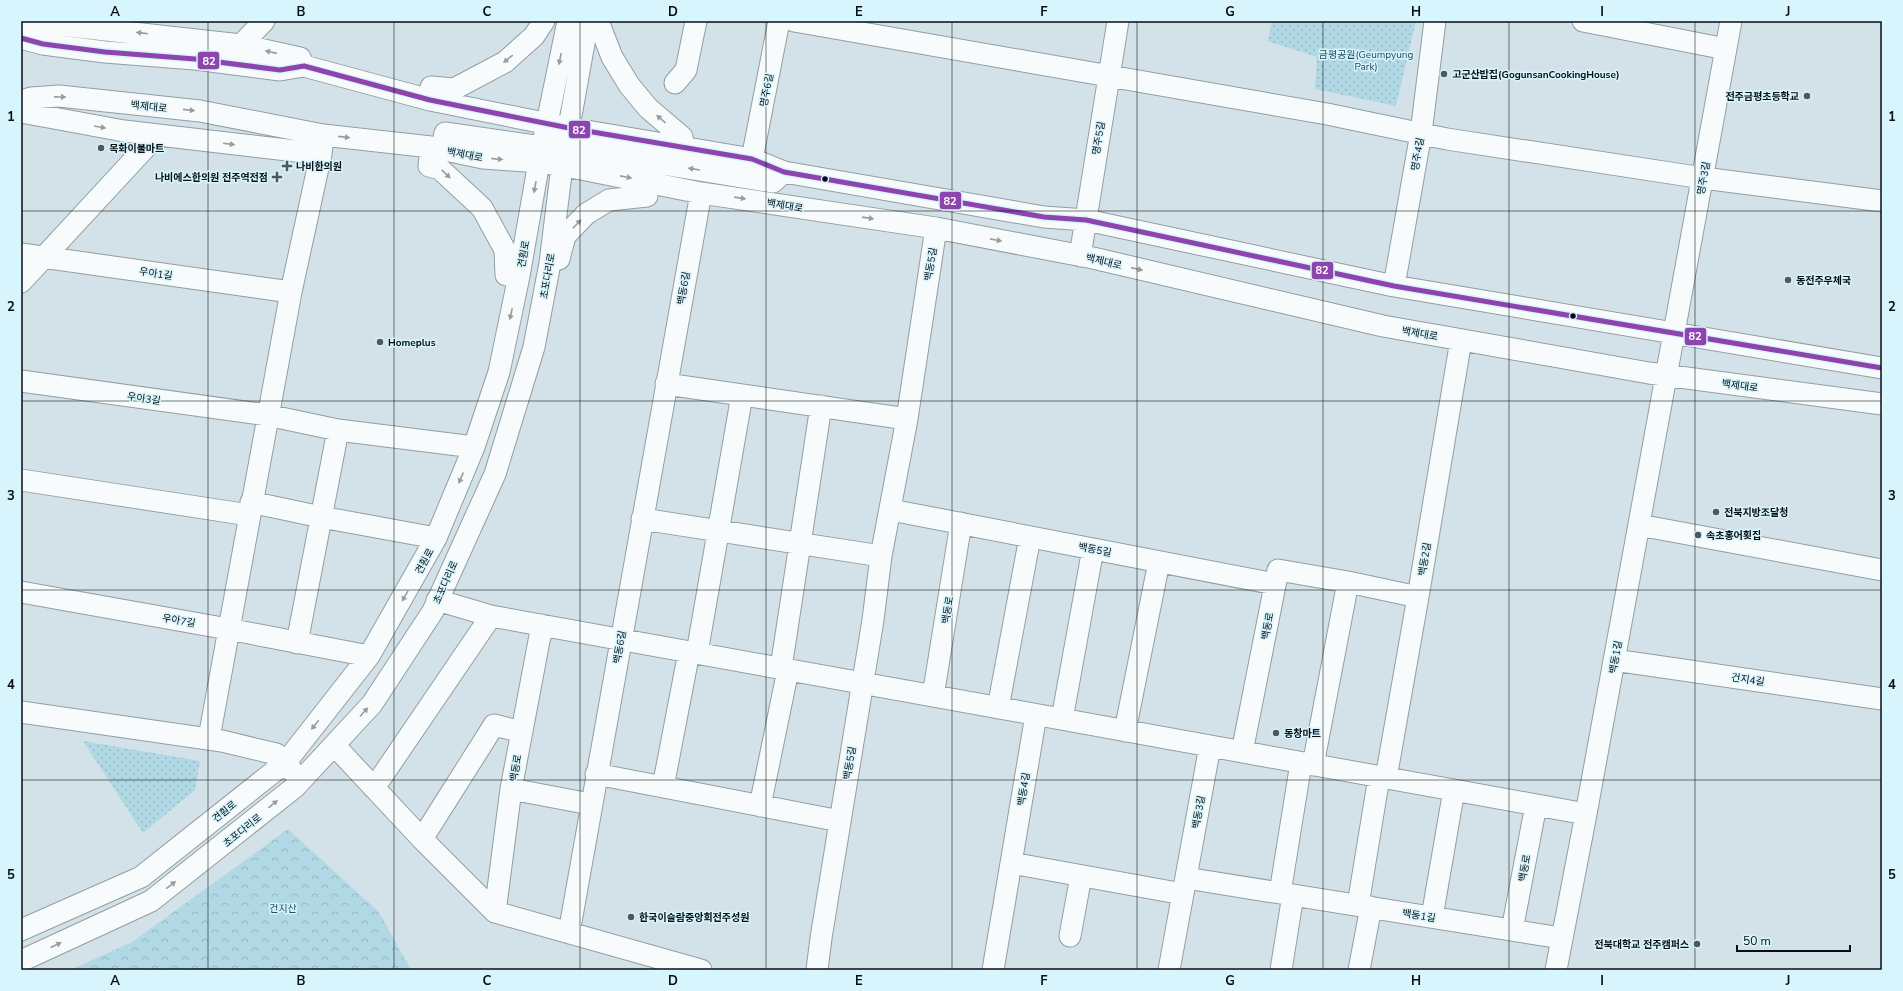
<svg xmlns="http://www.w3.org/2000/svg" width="1903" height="991" font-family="'Nunito Sans','Noto Sans KR',sans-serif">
  <defs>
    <pattern id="grass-dots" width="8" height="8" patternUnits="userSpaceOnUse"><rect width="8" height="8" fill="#b1d8e5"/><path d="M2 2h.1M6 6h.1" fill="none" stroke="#97b8c3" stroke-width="1.8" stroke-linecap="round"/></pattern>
    <pattern id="forest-crowns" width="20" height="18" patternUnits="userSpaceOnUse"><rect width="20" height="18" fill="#b1d8e5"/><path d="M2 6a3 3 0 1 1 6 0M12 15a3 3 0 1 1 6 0" fill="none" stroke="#97b8c3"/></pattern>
  </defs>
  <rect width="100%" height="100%" fill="#d3e2e8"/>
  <path fill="url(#grass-dots)" d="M1272,21H1416L1396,106L1315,89L1317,57L1268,41Z
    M83,741L200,761L195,790L143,833Z"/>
  <path fill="url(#forest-crowns)" d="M288,829L379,912L411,970H70L132,942Z"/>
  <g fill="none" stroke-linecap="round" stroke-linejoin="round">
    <g stroke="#929ea2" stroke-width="23">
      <path id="minor" d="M25,21L241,45L300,58L304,66
        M598,21L612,57L629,85L648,108L682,137L684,148
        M794,21L1327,114L1447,139L1703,178L1882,201
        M1583,21L1726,49
        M21,38L43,44L105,52L195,59L280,70L304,66L430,100L569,128L752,159L784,172L1044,217L1086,220L1394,286L1882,368
        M241,45L264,21
        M675,83L686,70L696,21
        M430,97L431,87L454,89L505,62L534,36L544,21
        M21,101L31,98L59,96L200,111L323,135L431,147L483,158L539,162L581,169L701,193L936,228L1093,258L1383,326L1649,373L1882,404
        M21,112L124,131L321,154
        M431,147L429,166L440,169L482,208L505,250L506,275L519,276
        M442,149L445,133L542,147L553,139
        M553,155L565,148L773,182L784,172
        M752,159L779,21
        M21,254L291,292
        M1080,256L1118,21
        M559,259L565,236L586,214L609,200L647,196L648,182
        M21,282L157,135
        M1394,286L1421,133L1435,21
        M21,381L267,415L338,430L474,447
        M666,384L907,419
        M21,480L249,515
        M251,502L321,517L436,538
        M891,510L1275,584
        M642,519L881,556
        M1639,525L1882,570
        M21,592L228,629L369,656
        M437,600L491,616L1586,814
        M297,643L338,430
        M697,653L742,395
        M1614,660L1882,699
        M781,668L821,406
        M933,696L961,523
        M998,708L1030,537
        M21,712L222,741L276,754L286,762L293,772
        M1062,719L1093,549
        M1125,731L1159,562
        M209,738L291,292L321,154L323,135
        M334,745L422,839L495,912L701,970
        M1242,752L1278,570L1348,582
        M1313,765L1348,582L1418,597
        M596,774L840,821
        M1386,778L1418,597L1461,340
        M663,787L689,652
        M374,788L491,616
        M511,789L590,804
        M760,806L788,670
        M422,839L494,725L522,732
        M1011,863L1183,894
        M1186,878L1561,938
        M1280,893L1301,763
        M1358,905L1379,777
        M495,912L511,789L542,625
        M1432,917L1454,790
        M21,930L141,877L286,762L369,656L436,538L474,447L499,372L519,276L539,162L568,21
        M1512,930L1536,805
        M569,933L701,193
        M1070,936L1081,876
        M21,961L151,901L295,787L372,704L433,611L495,474L534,347L550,263L562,166L588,21
        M817,970L821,938L873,620L881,556L907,419L936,228
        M993,970L1036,715
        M1169,970L1210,746
        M1281,970L1293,895
        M1359,970L1371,907
        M1556,970L1586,814L1731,21"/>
    </g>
    <use href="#minor" stroke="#f8fbfc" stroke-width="21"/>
    <g stroke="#d8f4fd" stroke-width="8">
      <path id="bus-1" d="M21,38L43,44L105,52L195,59L280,70L304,66L430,100L569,128L752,159L784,172L1044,217L1086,220L1394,286L1882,368"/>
    </g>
    <use href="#bus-1" stroke="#8e44ad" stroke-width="5"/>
  </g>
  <defs><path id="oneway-solid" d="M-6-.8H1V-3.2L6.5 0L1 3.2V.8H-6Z"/></defs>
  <g fill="#979c9e">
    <use href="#oneway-solid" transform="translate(142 33) rotate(-173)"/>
    <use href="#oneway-solid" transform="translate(271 52) rotate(-167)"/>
    <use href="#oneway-solid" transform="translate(508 59) rotate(141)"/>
    <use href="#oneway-solid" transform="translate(560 59) rotate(101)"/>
    <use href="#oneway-solid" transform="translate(60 97) rotate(1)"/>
    <use href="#oneway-solid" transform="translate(189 110) rotate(6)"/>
    <use href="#oneway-solid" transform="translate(661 119) rotate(-139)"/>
    <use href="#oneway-solid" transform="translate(100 127) rotate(10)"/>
    <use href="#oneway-solid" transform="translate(344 137) rotate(6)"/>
    <use href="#oneway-solid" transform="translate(229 144) rotate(7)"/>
    <use href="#oneway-solid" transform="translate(497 159) rotate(5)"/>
    <use href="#oneway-solid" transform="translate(694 169) rotate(-171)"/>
    <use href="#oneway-solid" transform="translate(446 174) rotate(43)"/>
    <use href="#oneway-solid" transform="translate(626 177) rotate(11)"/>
    <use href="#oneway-solid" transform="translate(535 187) rotate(100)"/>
    <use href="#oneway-solid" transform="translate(740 198) rotate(8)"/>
    <use href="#oneway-solid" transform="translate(868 218) rotate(8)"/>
    <use href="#oneway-solid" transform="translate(577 224) rotate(-46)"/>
    <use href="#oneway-solid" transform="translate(996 240) rotate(11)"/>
    <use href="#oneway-solid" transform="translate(1137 269) rotate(13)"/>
    <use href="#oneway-solid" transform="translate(511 314) rotate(102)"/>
    <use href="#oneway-solid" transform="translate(461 478) rotate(113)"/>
    <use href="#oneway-solid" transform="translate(405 596) rotate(120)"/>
    <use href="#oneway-solid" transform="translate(364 712) rotate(-48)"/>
    <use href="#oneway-solid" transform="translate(315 725) rotate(128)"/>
    <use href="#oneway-solid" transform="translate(273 804) rotate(-39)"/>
    <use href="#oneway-solid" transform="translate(171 885) rotate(-38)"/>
    <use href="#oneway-solid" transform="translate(56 945) rotate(-25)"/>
  </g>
  <path fill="none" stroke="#060e11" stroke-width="1" stroke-opacity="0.55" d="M208,21V970M394,21V970M580,21V970M766,21V970M952,21V970M1137,21V970M1323,21V970M1509,21V970M1695,21V970M21,211H1882M21,401H1882M21,590H1882M21,780H1882"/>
  <g fill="#4e585c" stroke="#d8f4fd" stroke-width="1.5">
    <circle cx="1444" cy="74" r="4"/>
    <circle cx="1807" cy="96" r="4"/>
    <circle cx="101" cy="148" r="4"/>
    <path d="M285 160h4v4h4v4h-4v4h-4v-4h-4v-4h4z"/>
    <path d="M275 171h4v4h4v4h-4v4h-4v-4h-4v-4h4z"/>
    <circle cx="1788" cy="280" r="4"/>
    <circle cx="380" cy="342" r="4"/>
    <circle cx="1716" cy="512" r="4"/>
    <circle cx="1698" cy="535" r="4"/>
    <circle cx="1276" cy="733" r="4"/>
    <circle cx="631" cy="917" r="4"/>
    <circle cx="1697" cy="944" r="4"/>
  </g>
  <g fill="#060e11" stroke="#d8f4fd" stroke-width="1.5">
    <circle cx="825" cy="179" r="3.5"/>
    <circle cx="1573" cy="316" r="3.5"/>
  </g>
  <g text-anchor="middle" stroke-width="3" stroke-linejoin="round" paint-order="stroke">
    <g font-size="10" fill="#1d4c5a" stroke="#d8f4fd">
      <text x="1366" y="58">금평공원(Geumpyung<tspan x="1366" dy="12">Park)</tspan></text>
      <text x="283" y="912">건지산</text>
    </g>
    <g font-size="10" font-weight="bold" fill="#060e11" stroke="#d8f4fd" text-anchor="start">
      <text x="1452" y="78">고군산밥집(GogunsanCookingHouse)</text>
      <text x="1799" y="100" text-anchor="end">전주금평초등학교</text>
      <text x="109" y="152">목화이불마트</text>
      <text x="296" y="170">나비한의원</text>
      <text x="268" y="181" text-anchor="end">나비에스한의원 전주역전점</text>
      <text x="1796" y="284">동전주우체국</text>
      <text x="388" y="346">Homeplus</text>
      <text x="1724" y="516">전북지방조달청</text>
      <text x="1706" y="539">속초홍어횟집</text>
      <text x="1284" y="737">동창마트</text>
      <text x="639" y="921">한국이슬람중앙회전주성원</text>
      <text x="1689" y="948" text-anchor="end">전북대학교 전주캠퍼스</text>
    </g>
    <g font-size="10" fill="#060e11" stroke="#d8f4fd">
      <text transform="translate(766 90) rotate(-79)" y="4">명주6길</text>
      <text transform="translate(149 106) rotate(6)" y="4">백제대로</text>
      <text transform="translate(1098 138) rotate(-81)" y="4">명주5길</text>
      <text transform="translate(465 154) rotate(11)" y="4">백제대로</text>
      <text transform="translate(1417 154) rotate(-80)" y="4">명주4길</text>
      <text transform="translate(1703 178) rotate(-80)" y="4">명주3길</text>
      <text transform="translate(785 205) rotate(9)" y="4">백제대로</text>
      <text transform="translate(523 254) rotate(-80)" y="4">견훤로</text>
      <text transform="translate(1104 261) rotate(13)" y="4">백제대로</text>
      <text transform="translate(930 264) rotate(-81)" y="4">백동5길</text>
      <text transform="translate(156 273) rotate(8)" y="4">우아1길</text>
      <text transform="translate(547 276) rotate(-80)" y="4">초포다리로</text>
      <text transform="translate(683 288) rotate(-80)" y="4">백동6길</text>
      <text transform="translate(1420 333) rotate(10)" y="4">백제대로</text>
      <text transform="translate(1740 385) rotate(8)" y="4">백제대로</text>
      <text transform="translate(144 398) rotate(8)" y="4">우아3길</text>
      <text transform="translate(1095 549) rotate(11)" y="4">백동5길</text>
      <text transform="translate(1424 559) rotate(-81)" y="4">백동2길</text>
      <text transform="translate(424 561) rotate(-62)" y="4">견훤로</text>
      <text transform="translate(445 582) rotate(-66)" y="4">초포다리로</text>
      <text transform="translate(947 610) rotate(-81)" y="4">백동로</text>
      <text transform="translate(179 620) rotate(10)" y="4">우아7길</text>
      <text transform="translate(1267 626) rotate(-79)" y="4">백동로</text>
      <text transform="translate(619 647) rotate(-80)" y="4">백동6길</text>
      <text transform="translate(1615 657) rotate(-80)" y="4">백동1길</text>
      <text transform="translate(1748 679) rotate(8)" y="4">건지4길</text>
      <text transform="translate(849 763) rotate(-81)" y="4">백동5길</text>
      <text transform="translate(515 768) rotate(-80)" y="4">백동로</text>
      <text transform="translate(1023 789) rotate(-81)" y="4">백동4길</text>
      <text transform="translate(224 811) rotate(-39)" y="4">견훤로</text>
      <text transform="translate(1198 812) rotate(-80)" y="4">백동3길</text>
      <text transform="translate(242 830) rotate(-39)" y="4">초포다리로</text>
      <text transform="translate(1524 868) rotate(-79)" y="4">백동로</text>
      <text transform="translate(1419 915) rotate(9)" y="4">백동1길</text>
    </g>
  </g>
  <g stroke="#d8f4fd" stroke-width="1.5">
    <rect x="197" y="51" width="23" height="19" rx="4" fill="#8e44ad"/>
    <rect x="568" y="120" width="23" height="19" rx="4" fill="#8e44ad"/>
    <rect x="939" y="191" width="23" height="19" rx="4" fill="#8e44ad"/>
    <rect x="1311" y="261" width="23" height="19" rx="4" fill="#8e44ad"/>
    <rect x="1684" y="327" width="23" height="19" rx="4" fill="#8e44ad"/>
  </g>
  <g font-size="11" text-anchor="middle" font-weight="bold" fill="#fff">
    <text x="209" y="65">82</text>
    <text x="579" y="134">82</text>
    <text x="950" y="205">82</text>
    <text x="1322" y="274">82</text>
    <text x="1695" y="340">82</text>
  </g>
  <rect width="1903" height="991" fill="none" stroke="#d8f4fd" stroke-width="44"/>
  <path d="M1737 945v6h113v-6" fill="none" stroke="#060e11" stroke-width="2"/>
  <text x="1743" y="945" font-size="12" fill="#060e11" stroke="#d8f4fd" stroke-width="3" paint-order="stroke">50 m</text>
  <rect x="22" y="22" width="1859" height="947" fill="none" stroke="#060e11" stroke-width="1.5"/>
  <g font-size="13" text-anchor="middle" font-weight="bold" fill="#060e11">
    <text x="115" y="16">A</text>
    <text x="301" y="16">B</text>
    <text x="487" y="16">C</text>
    <text x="673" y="16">D</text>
    <text x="859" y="16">E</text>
    <text x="1044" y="16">F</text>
    <text x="1230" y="16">G</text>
    <text x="1416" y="16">H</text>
    <text x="1602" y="16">I</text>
    <text x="1788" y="16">J</text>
    <text x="11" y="121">1</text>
    <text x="1892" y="121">1</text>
    <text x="11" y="311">2</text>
    <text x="1892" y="311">2</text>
    <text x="11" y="500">3</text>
    <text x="1892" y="500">3</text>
    <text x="11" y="689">4</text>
    <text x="1892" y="689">4</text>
    <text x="11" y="879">5</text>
    <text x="1892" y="879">5</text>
    <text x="115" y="985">A</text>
    <text x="301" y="985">B</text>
    <text x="487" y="985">C</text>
    <text x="673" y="985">D</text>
    <text x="859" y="985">E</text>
    <text x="1044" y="985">F</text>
    <text x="1230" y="985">G</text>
    <text x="1416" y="985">H</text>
    <text x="1602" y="985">I</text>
    <text x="1788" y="985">J</text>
  </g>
</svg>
